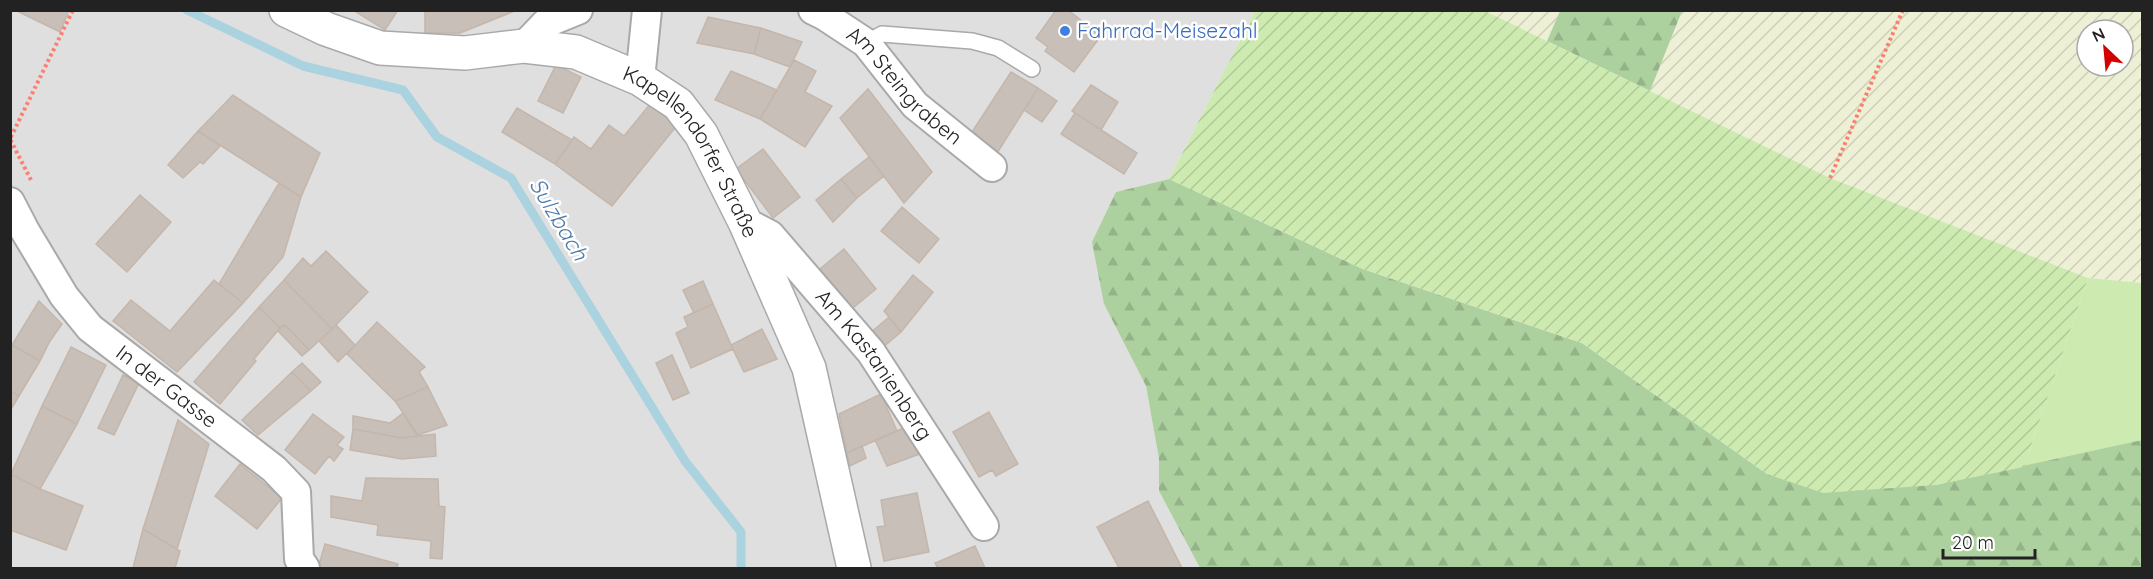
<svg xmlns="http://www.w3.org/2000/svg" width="2153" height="579" font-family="Quicksand,sans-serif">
  <defs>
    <pattern id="farmland-furrows" width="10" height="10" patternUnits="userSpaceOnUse" patternTransform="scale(1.5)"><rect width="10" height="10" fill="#eef0d5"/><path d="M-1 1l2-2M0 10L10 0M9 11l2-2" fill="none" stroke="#ccceb7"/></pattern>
    <pattern id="forest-firs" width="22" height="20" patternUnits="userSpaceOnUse" patternTransform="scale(1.5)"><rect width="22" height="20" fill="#add19e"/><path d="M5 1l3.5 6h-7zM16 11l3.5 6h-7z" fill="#95b388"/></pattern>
    <pattern id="garden-furrows" width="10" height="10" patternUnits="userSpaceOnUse" patternTransform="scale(1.5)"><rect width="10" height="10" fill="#cdebb0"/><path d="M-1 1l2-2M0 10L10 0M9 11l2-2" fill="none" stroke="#b0c997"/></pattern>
  </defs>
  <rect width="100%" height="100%" fill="#f2efe9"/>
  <path fill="#e0dfdf" d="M10,11H1255L1169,179L1116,192L1104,304L1146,386L1159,459V491L1200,568H11Z"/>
  <path fill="url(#farmland-furrows)" fill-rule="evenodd" d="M1485,11H1560L1547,41Z
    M1682,11H2142V283L2088,278L1830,178L1650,91ZM2087,30H2123V66H2087Z"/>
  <path fill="#cdebb0" d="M2088,278L2142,283V440L2024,467Z"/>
  <path fill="url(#forest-firs)" d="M1560,11V10L1682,11L1650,91L1547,41Z
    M1169,179L1363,269L1582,343L1767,474L1935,485L2142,440V568H1200L1159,491V459L1146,386L1104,304L1092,242L1116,192Z"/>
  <path fill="url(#garden-furrows)" d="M1255,11H1485L1830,178L2088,278L2024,467L1935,485L1823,493L1767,474L1582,343L1363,269L1169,179Z"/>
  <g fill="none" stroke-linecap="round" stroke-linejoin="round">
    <path stroke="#aad3df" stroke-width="9" d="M187,10L303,66L403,90L437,137L511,178L685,461L741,532V568"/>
  </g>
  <path fill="#c7bfb8" stroke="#c4b6ab" stroke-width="1.5" d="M15,10H69L60,32Z
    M353,10H398L385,30Z
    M425,10H517L460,33H425Z
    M1056,10H1068L1101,36L1074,72L1045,51L1048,47L1036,38Z
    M708,17L761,28L754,54L697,43Z
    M761,28L802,42L790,67L754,54Z
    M794,60L816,71L805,92L832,106L805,147L760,119Z
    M556,65L581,77L563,113L538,101Z
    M731,71L777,90L760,119L715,100Z
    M1011,72L1038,88L996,155L970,135Z
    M1091,85L1118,102L1101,130L1072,111Z
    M1038,88L1057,101L1042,122L1024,110Z
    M868,89L932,172L904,203L840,118Z
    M233,95L320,153L301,197L198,131Z
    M651,103L678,124L612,206L555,164L574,137L591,149L609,125L624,136Z
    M517,108L572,140L555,164L502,132Z
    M1075,113L1137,153L1124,174L1061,134Z
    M198,131L220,146L203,164L200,162L183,178L168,165Z
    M763,149L800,197L773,218L736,169Z
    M869,157L884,176L857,198L841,179Z
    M841,179L857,198L833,222L816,200Z
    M279,183L301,197L283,257L243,303L219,284Z
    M140,195L171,222L127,272L96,244Z
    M902,207L939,239L919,263L881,231Z
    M844,249L876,289L848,312L815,273Z
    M326,251L368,292L332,329L284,280L303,258L311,266Z
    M913,275L933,292L901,332L884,311Z
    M214,280L243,303L177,372L113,321L131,300L170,331Z
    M284,280L332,329L309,350L285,325L280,328L259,307Z
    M703,281L713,304L694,313L683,290Z
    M39,301L62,324L50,341L40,361L12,345Z
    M713,304L733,349L691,368L676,333L688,327L684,317Z
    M259,307L280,328L254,359L256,361L220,404L194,382Z
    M889,317L901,332L881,349L869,334Z
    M377,322L425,367L419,372L428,387L395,401L347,354Z
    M285,325L309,350L302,356L278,331Z
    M336,325L355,345L338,362L319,341Z
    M762,329L777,359L744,372L731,345Z
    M12,345L40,361L19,396L10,391V348Z
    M71,347L106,365L77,424L42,406Z
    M672,355L689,393L673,400L656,363Z
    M302,363L321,382L311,391L292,372Z
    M292,372L311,391L258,435L242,420Z
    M123,375L139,383L114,435L98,428Z
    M428,387L447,425L418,435L395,401Z
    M10,391L19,396L10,411Z
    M881,394L897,431L847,453L839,414Z
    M42,406L77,424L40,489L11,474Z
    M989,412L1018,464L996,476L992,470L979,477L953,432Z
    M403,413L417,436L402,438L353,429V416L390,423Z
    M313,414L344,437L337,445L343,449L334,461L329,456L315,474L285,450Z
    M178,420L209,444L177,549L143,529Z
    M906,427L922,453L887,466L875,440Z
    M353,429L402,438L435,434L436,456L402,459L350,450Z
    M862,446L866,458L850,466L847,453Z
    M240,464L282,498L257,529L215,496Z
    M11,474L40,489L83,506L66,550L10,530Z
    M366,478L438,479L439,506L445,507L442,559L430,558L431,541L377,535L378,525L331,517V496L362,501Z
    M917,493L929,552L884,561L877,527L885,526L881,500Z
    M1148,501L1182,568H1119L1097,527Z
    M143,529L180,551L175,568H133Z
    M325,544L398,564L397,568H318Z
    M975,546L985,568H938L935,563Z"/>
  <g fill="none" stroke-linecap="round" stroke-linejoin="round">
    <g stroke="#a9a9a9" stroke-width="18">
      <path id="service" d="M866,43L882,34L972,41L998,48L1032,69"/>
    </g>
    <g stroke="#a9a9a9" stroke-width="32">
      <g id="minor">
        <path id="s1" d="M813,10L825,16L866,43L915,105L992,167"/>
        <path d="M524,46L546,23L578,10"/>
        <path d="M640,79L647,10"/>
        <path id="s2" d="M10,202L25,231L64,296L90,328L274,469L296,492L299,559L305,568"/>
        <path id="s3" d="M745,222L770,235L871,352L984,526"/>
      </g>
    </g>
    <g stroke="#a9a9a9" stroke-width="36">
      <g id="tertiary">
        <path id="s4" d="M286,10L326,29L380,48L465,53L524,46L576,52L640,79L678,104L701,134L745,222L809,368L854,568"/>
      </g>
    </g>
    <path stroke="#fa8072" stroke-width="4" stroke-dasharray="3 3" stroke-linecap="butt" d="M1830,178L1903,10
      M31,180L10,139L73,10"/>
    <use href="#service" stroke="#fff" stroke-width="15"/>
    <use href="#minor" stroke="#fff" stroke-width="28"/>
    <use href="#tertiary" stroke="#fff" stroke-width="33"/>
  </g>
  <circle fill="#3f7fe0" stroke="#fff" stroke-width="2" cx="1065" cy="31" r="6"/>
  <g text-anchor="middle" stroke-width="5" stroke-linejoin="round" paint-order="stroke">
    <g font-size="21" fill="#366cbe" stroke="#fff" text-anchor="start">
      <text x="1077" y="38">Fahrrad-Meisezahl</text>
    </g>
    <g font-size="21" fill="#222" stroke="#fff">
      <text dy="7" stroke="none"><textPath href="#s1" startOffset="120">Am Steingraben</textPath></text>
      <text dy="7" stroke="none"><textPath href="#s4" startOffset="458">Kapellendorfer Straße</textPath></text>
      <text dy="7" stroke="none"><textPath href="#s3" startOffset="195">Am Kastanienberg</textPath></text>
      <text dy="7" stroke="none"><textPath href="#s2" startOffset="246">In der Gasse</textPath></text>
    </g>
    <g font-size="22" font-style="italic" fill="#4a7aab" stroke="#fff">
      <text transform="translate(559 219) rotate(59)" y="8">Sulzbach</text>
    </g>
  </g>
  <rect width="2153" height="579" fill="none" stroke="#222222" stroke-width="24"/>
  <g transform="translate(2105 48) rotate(334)"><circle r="28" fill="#ffffff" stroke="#a7a7a7" stroke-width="1.5"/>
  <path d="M0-4.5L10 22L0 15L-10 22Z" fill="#d40000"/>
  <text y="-9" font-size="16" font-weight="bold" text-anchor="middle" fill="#222222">N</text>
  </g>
  <path d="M1943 549v9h92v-9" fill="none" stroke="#222222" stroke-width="3"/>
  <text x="1952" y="549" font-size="18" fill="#222222" stroke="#ffffff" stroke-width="4.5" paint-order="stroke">20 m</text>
</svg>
